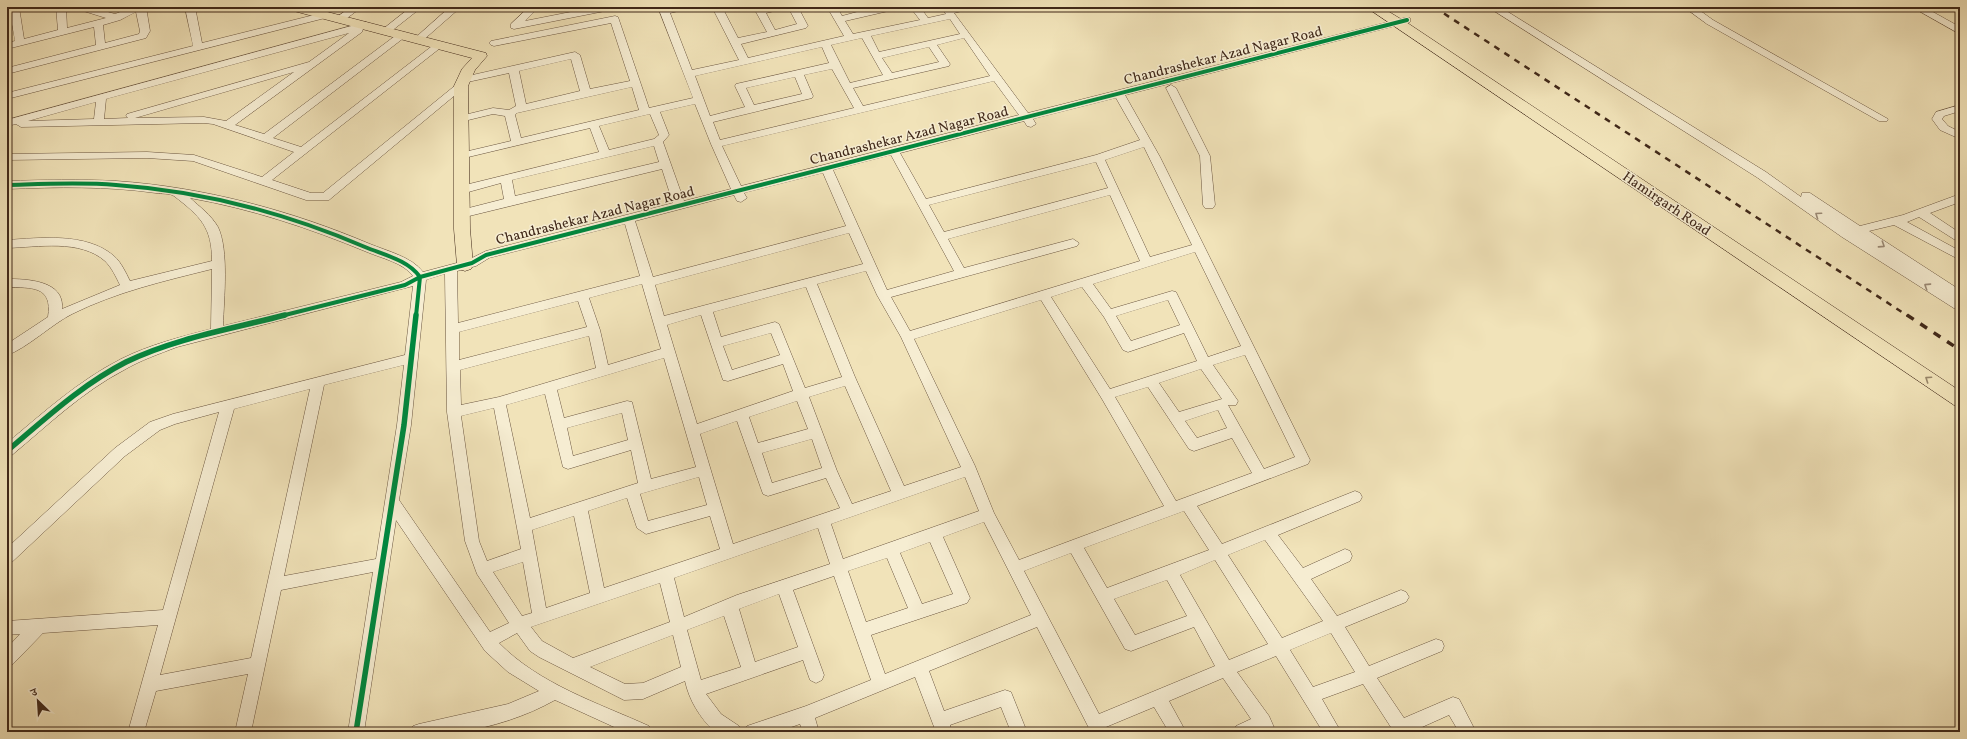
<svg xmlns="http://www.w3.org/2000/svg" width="1967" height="739" font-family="Vollkorn,'Noto Serif Devanagari',serif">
  <rect width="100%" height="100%" fill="#f1e3b9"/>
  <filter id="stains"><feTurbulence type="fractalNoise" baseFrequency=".005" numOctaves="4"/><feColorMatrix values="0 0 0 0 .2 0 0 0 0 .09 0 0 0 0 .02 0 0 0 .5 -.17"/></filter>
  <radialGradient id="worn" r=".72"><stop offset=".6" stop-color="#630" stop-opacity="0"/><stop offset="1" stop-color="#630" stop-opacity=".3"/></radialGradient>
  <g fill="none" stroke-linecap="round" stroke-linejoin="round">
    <g stroke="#6c5741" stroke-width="1">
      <path id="minor" d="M9,7H19L24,39L58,30L56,7H66L67,28L106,18L77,9L75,7H90L115,14L133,7H146L150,31L146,38L7,74V68L96,45L94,27L7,49V43L15,41ZM136,12L140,31L139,34L105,43L103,25L120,20Z
        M185,7H195L202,43L326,12L331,15L329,17L7,99V93L193,46Z
        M351,7H362L343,21H337V17Z
        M411,7H422L389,33H383L381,31L383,29Z
        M450,7H461L421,42H415L413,40L415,38Z
        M529,7H539L525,21L596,7H615L610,10L514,29L511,28V24Z
        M658,7H689L687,9L670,13L692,70L739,60L712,7H722L738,38L767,32L756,12L758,10L769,7H785L783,9L766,13L775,30L797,24L788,7H798L808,26L806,28L741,44L748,58L844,36L827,7H837L842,16L872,8L871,7H899L897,9L845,21L853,34L920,20L910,7H920L928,18L946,14L940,7H972L970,9L954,13L1028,113L1404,18H1410V22L1125,95L1160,157L1310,460L1308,464L1197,506L1222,544L1350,493L1355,491L1360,493L1362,497L1360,501L1278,535L1303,568L1345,549L1350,551L1352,556L1350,561L1311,579L1337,616L1401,590L1406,592L1409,597L1406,602L1345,627L1369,666L1436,639L1442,641L1444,646L1442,651L1377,678L1404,718L1453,697L1459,699L1476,732H1459L1449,715L1411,732H1394L1363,684L1322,699L1341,732H1323L1276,656L1237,672L1269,716L1276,732H1234L1236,726L1251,719L1223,678L1169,701L1186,732H1169L1154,707L1106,727L1108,732H1091L1037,627L929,671L944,711L1005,690L1011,692L1027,732H1011L1001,707L950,725L952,732H936L915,677L815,718L819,732H803L800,724L777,732H745L747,726L806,706L871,680L834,576L793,590L824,675L822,680L816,683L810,680L803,660L706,694L721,714L739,726L741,732L714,731C700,718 689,700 685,681L643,699L624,700L539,657L530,651L517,633L499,643C539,684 598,703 649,726L651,732H625L555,700C527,716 490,728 458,732C442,734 426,732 411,732L413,726L419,724L508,704L539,691L508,672L485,651L396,520L364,732H348L373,572L281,590L251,732H235L248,674L156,691L144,732H128L158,625L43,633L13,664L7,666V648L20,634L7,635V621L163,610L219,412L175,424L160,430L125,456L12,562L7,564V548L115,448L150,422L173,414L405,355L413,286L177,347C159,354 141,360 124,370C82,392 48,425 12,455L7,457V443C43,413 78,381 121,359C149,345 180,337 211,329L212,269C164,281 116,292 72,314C52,324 26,349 7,355V344L48,317C53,285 31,288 7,287V279C26,279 65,280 62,309L120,285C116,277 112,268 105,261C80,239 38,247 7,248V240C40,238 86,232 114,256C121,262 126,273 130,281L212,261C212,227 200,216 174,196C170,193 161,194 156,193C107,186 57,187 7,189V181C43,180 80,179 116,181C203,187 290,210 370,244C387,251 412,257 423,272L468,260L486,251L673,203L662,169L461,218L455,214L457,211L504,199L501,183L461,194L457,193L455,190L457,187L599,152L590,128L460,159L456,158L455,156L456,154L511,141L505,116L493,114L460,122L455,119L456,117L493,108L509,110L516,106L509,73L463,83L459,82L458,80L459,78L575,52L580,55L590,89L630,81L611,23L494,46L491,45L489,43L491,41L615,16L618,17L649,108L693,98ZM950,19L960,34L879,52L871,36ZM862,38L883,75L850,83L831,45ZM964,38L990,76L863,106L853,88L949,66L950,64L937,45ZM822,47L829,63L736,84L735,86L745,107L710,116L695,76ZM929,47L939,62L892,73L882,58ZM571,59L580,91L526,104L519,71ZM832,69L854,108L720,140L713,122L812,98L813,96L804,75ZM795,77L802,94L754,105L746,88ZM994,81L1019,115L741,186L722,146ZM632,87L639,110L521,138L515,115L517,113ZM1116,98L1140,140L1096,155L926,199L900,153L1024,121L1027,126L1031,127L1036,124L1033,119ZM695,104L711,144L731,189L684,201L663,142L669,135L660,112ZM650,114L659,135L654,139L609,150L599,126ZM654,146L659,162L515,196L512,180ZM1144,147L1192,245L1150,257L1105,160ZM891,155L954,271L887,290L833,170ZM1096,162L1108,188L944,232L929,205ZM823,173L846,226L653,277L635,221L734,195L737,201L741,202L747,198L744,193ZM1110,195L1140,261L910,331L891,297L1077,246L1079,243L1073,239L964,268L948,239ZM190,198C252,209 309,228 367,252C381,258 404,263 413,276L401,282L223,326C224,298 229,250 218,227C211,215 200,207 190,198ZM625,224L640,276L458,323L457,271L476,266L489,258ZM849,233L863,264L664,316L655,285ZM1195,252L1241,346L1208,357L1176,292L1172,291L1111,309L1093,284ZM866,271L877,295L901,337L961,467L904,486L855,377L817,284ZM445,274L447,412L465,541L477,574L509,623L490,632L399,500L411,425L426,280ZM642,284L661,349L608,365L600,330L589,298ZM806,287L842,377L805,388L779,324L775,322L721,337L713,312ZM1082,287L1104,317L1123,350L1128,352L1184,333L1197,361L1110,389L1051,297ZM1041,300L1102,399L1164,506L1019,560L994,513L975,466L914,339ZM1168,300L1180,325L1131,341L1116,316ZM578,301L587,327L459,360V332ZM701,315L723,380L728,381L783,364L793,391L697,424L667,325ZM771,333L780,355L732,370L723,346ZM589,336L596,368L499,397L461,405L460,370ZM1245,355L1295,457L1264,469L1228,405H1236L1238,401L1213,365ZM664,358L696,467L651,479L632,402L627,401L564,418L557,390ZM404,365L397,425L376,559L284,576L324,385ZM1201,369L1222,399L1179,412L1159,383ZM845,386L891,491L852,504L837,471L809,397ZM1148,387L1189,449L1194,451L1232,438L1252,473L1176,501L1115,397ZM310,389L251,658L160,675L234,409ZM545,394L563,467L568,469L631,450L638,483L530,518L506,405ZM797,401L808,429L758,443L749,417ZM494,408L521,549L487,561L479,541L461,416ZM1218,410L1227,428L1197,438L1185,421ZM622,413L628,440L573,456L567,428ZM737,421L763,494L768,496L826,478L840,508L733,544L700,434ZM812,439L822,468L772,483L762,453ZM699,477L707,505L648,521L640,494ZM965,477L979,511L843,559L831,524ZM627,498L637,528L646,534L710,516L720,549L604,588L588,511ZM1184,511L1209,550L1107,588L1084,548ZM574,516L590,593L546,608L532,530ZM984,522L1031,615L885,674L871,635L967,603L970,598L943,537ZM818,528L830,564L737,595L684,617L674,578ZM1265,540L1323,621L1282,638L1228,555ZM930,542L953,594L922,604L900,553ZM1071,553L1125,649L1131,651L1194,627L1215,666L1099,714L1024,571ZM887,558L908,608L866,622L848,571ZM1215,560L1268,644L1229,660L1180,575ZM523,562L532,613L522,616L493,572ZM1167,580L1187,616L1135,635L1114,599ZM660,583L670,622L573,658L542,641L531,627ZM779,594L798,647L755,662L739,609ZM724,616L741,667L701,680L687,630ZM1331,633L1355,672L1313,687L1290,650ZM673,635L681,667L643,683L625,684L590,667Z
        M1488,7H1500L1766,172L1801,197L1802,193H1810L1860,226L1903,215L1960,194V202L1930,213L1960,233V243L1919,217L1907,222L1960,251V260L1894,225L1869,231L1960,290V300H1958L1960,301V312L1842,237L1758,178Z
        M1684,7H1695L1713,20L1888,119L1887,121H1879L1707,24Z
        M1912,7H1924L1960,27V34Z
        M366,22L371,25L369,27L363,29L362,32L235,125L264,134L399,33H405L407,35L405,37L273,138L301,147L436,43L439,42L444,45L272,180L311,193H323L457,84L461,83L466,86L329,200H306L193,161L147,158L7,160V154L147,152L194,155L262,177L294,152L213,124L204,123L21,127L16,124L7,126V120ZM349,33L309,62L127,114L126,116L128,118L104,119L106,99ZM294,72L226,121L204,117L135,118ZM96,102L94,119L28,121Z
        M1171,85L1176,88L1210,156L1215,205L1213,208H1205L1203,205L1200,156L1166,88Z
        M1960,105V111L1944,116L1942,119L1948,126L1960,132V139L1940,130L1932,119L1936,112Z"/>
    </g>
    <g stroke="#402819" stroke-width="1">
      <path id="major" d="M288,7H308L486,53L487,56L475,70L468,86L470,229L473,265L471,269L465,271L459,269L457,265L454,229V86L462,69L472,58L290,10Z
        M1366,7H1381L1409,24L1960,391V407L1954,405Z"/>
    </g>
    <use href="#minor" fill="#f6edd2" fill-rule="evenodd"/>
    <use href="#major" fill="#f1e3b9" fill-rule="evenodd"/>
    <path stroke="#402819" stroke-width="2.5" stroke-dasharray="6 6" stroke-linecap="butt" d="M1434,7L1908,316"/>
    <path stroke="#402819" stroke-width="3.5" stroke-dasharray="8 8" stroke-linecap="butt" d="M1907,315L1960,350"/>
    <g stroke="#f6edd2" stroke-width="6">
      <path id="cycleway-far1" d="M7,185C43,184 80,182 116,185C202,191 286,213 365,247C384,255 408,260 420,277L416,316
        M281,316L405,285L420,277L472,263L486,255L1407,20"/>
    </g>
    <g stroke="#f6edd2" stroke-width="8">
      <path id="cycleway" d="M7,451C45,419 81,385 126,362C175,338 232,329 285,315
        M356,732L404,425L416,315"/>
    </g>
    <use href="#cycleway-far1" stroke="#00873e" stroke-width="4"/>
    <use href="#cycleway" stroke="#00873e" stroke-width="5.5"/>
  </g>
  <defs><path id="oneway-chevron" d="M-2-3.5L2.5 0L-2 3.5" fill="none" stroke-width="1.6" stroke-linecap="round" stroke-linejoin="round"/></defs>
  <g stroke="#9b8a76">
    <use href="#oneway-chevron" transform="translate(1818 215) rotate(-145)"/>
    <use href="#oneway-chevron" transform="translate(1882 245) rotate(33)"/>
    <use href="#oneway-chevron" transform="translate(1927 286) rotate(-147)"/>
  </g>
  <use stroke="#988669" href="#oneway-chevron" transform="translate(1928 379) rotate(-146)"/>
  <g text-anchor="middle" stroke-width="3" stroke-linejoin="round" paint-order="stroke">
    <g font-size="14" fill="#402819" stroke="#f6edd2">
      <text transform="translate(1223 55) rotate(-14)" y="5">Chandrashekar Azad Nagar Road</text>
      <text transform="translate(909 135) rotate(-14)" y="5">Chandrashekar Azad Nagar Road</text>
      <text transform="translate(1667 203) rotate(34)" y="5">Hamirgarh Road</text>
      <text transform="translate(595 215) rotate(-14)" y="5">Chandrashekar Azad Nagar Road</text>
    </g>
  </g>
  <rect width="1967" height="739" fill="none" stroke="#f1e3b9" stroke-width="24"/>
  <rect x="8" y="8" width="1951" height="723" fill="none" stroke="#402819" stroke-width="2"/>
  <rect x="12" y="12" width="1943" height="715" fill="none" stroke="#402819"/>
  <g transform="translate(38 701) rotate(335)" stroke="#f6edd2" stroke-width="3" paint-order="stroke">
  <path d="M0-3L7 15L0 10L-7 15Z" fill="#402819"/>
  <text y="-6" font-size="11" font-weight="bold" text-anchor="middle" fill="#402819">उ</text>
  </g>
  <rect width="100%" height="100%" filter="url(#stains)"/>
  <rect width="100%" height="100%" fill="url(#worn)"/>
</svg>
